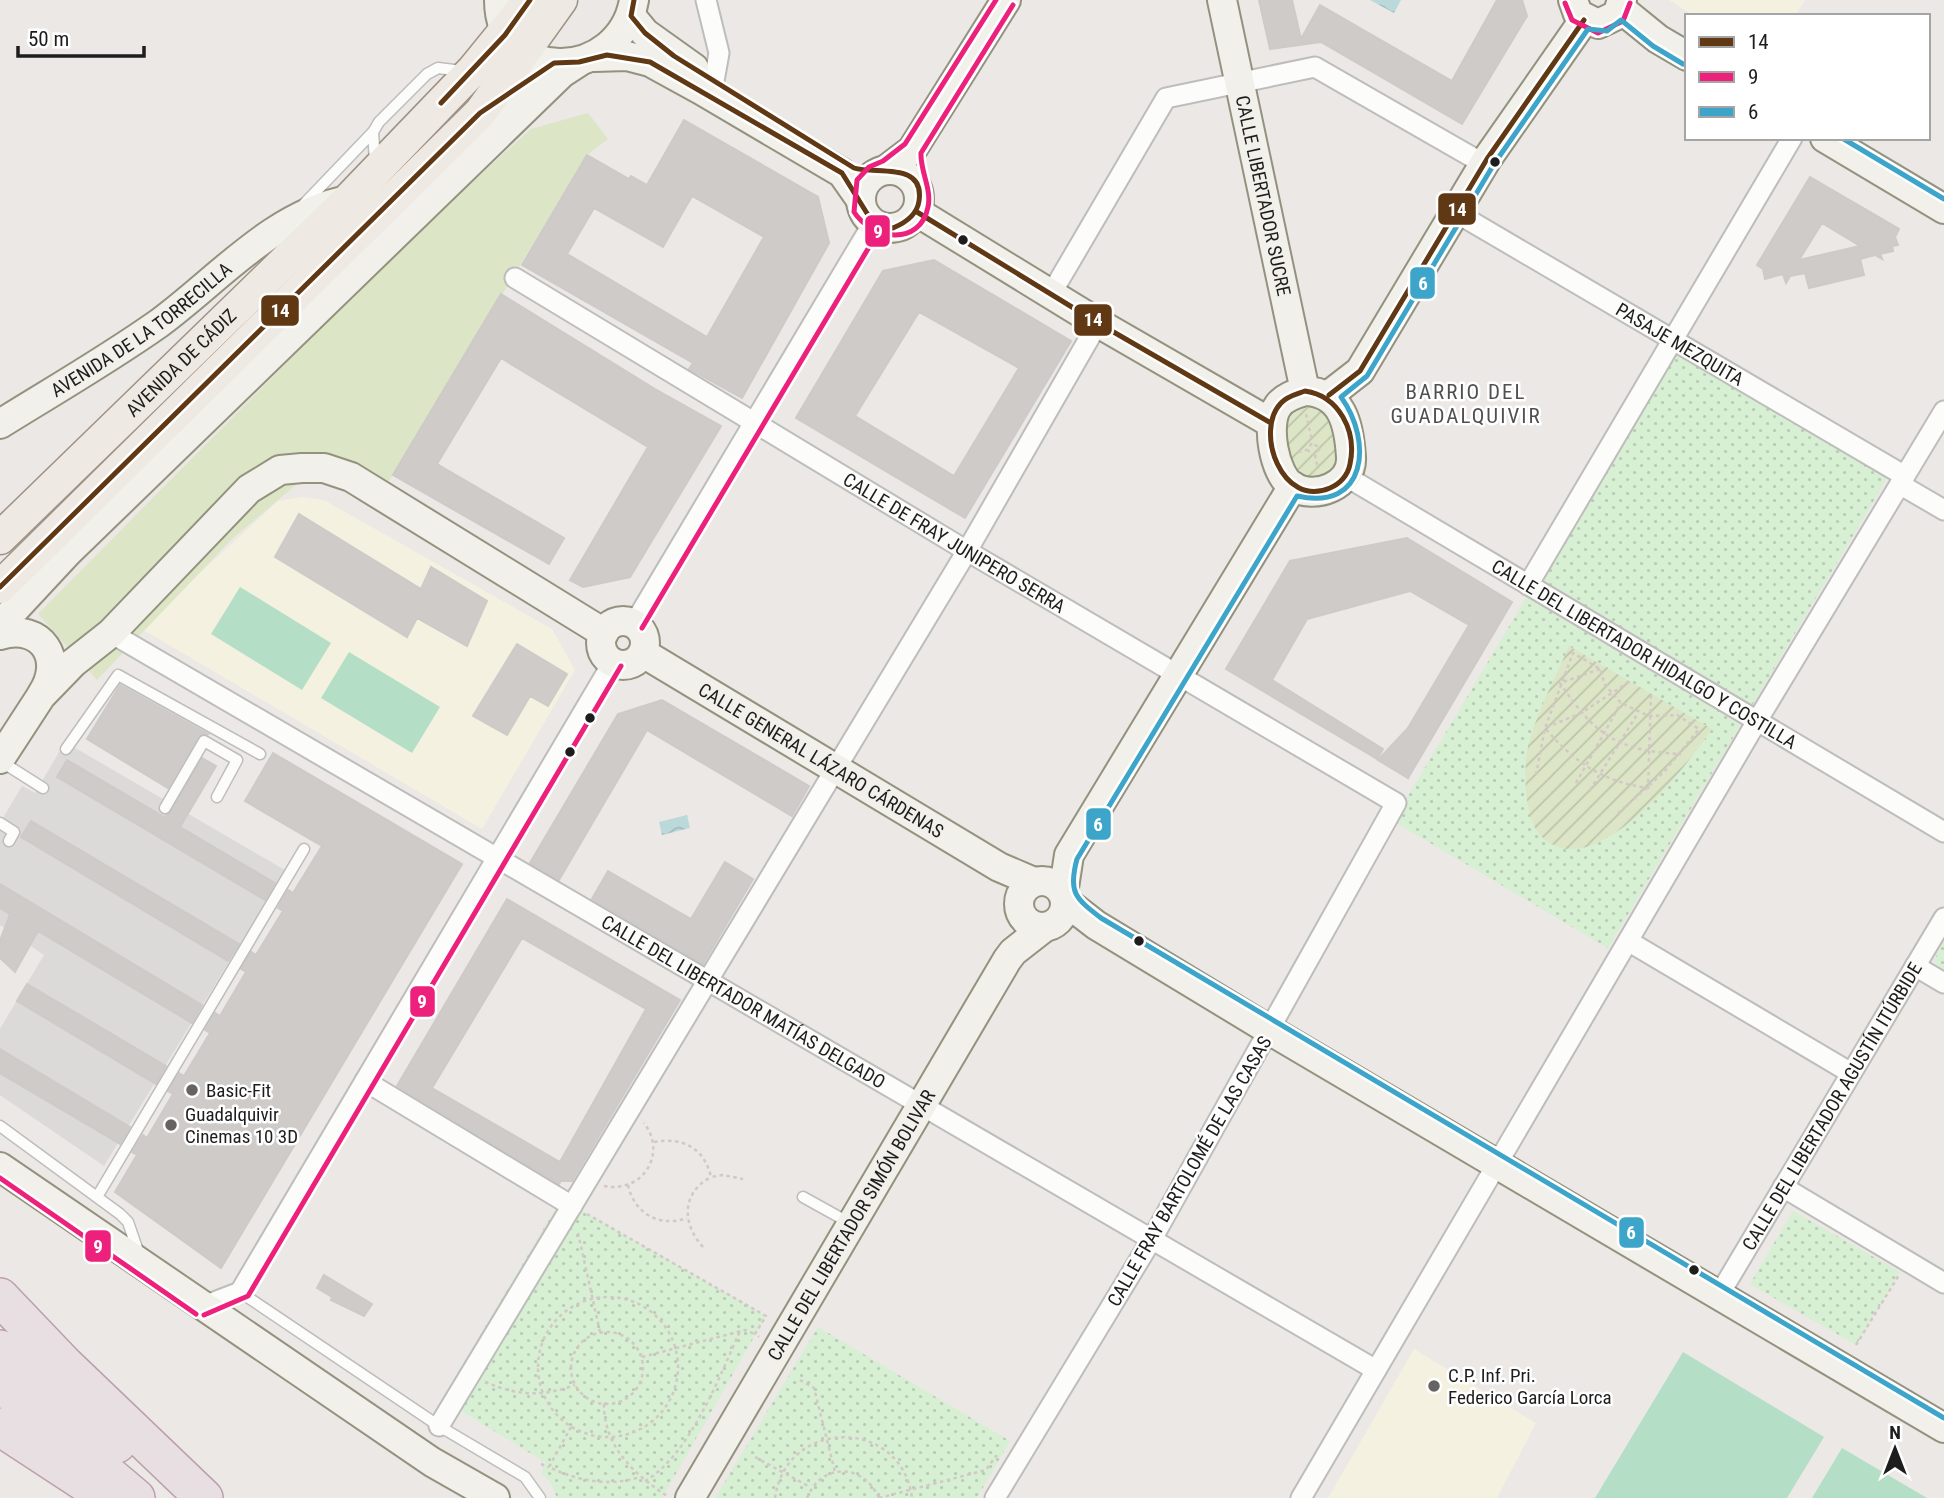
<svg xmlns="http://www.w3.org/2000/svg" width="1944" height="1498" font-family="'Roboto Condensed',sans-serif">
  <defs>
    <pattern id="park-dots" width="8" height="8" patternUnits="userSpaceOnUse" patternTransform="scale(1.75)"><rect width="8" height="8" fill="#d7efd3"/><path d="M2 2h.1M6 6h.1" fill="none" stroke="#b8ccb5" stroke-width="1.8" stroke-linecap="round"/></pattern>
    <pattern id="garden-furrows" width="10" height="10" patternUnits="userSpaceOnUse" patternTransform="scale(1.75)"><rect width="10" height="10" fill="#dce5c6"/><path d="M-1 1l2-2M0 10L10 0M9 11l2-2" fill="none" stroke="#bcc4aa"/></pattern>
    <pattern id="water-waves" width="16" height="10" patternUnits="userSpaceOnUse" patternTransform="scale(1.75)"><rect width="16" height="10" fill="#bbd9db"/><path d="M0 5q4-4 8 0t8 0" fill="none" stroke="#a0babc"/></pattern>
  </defs>
  <rect width="100%" height="100%" fill="#ebe8e5"/>
  <path fill="#f4f1e1" d="M1669,0H1805L1795,16H1694Z
    M302,497L324,500L552,629L575,670L482,829L140,628L278,501Z
    M1414,1349L1536,1423L1497,1498H1328Z"/>
  <path fill="#dce5c6" d="M588,113L608,139L587,155L376,502L340,481L297,484L232,539L97,680L38,614L410,238L531,129Z"/>
  <path fill="url(#park-dots)" d="M1681,338L1895,465L1608,948L1393,821Z
    M1944,939V972L1934,961Z
    M561,1199L766,1316L662,1498H557L550,1481L541,1473L546,1463L442,1399Z
    M1793,1211L1900,1272L1856,1345L1750,1284Z
    M818,1327L1010,1441L977,1498H715Z"/>
  <path fill="url(#garden-furrows)" d="M1311,406L1328,412L1339,443L1335,475L1308,482C1286,463 1278,441 1290,414Z
    M1569,646L1712,729C1686,767 1594,889 1541,836C1526,821 1524,782 1526,760C1530,724 1555,679 1569,646Z"/>
  <path fill="#b5dec6" d="M240,587L331,643L302,690L211,634Z
    M349,652L440,707L412,753L321,698Z
    M1683,1352L1824,1437L1787,1498H1595Z
    M1842,1448L1927,1498H1812Z"/>
  <path fill="#dbdad9" d="M65,742L285,870L104,1166L0,1095V1029L44,955L0,925V823L22,786L35,793Z"/>
  <path fill="url(#water-waves)" d="M1370,0H1401L1394,13Z
    M687,815L690,828L662,835L659,822Z"/>
  <path fill="#cecbc8" stroke="#cecac7" stroke-width="2" fill-rule="evenodd" d="M1259,0H1292L1301,39L1320,5L1452,81L1497,0H1522L1527,16L1462,124L1321,42L1270,49Z
    M684,120L818,197L829,243L742,398L689,369L693,363L522,265L587,155L629,179L631,176L647,185ZM692,196L764,237L707,337L567,254L594,208L663,247Z
    M1810,177L1899,229L1895,237L1898,245L1892,246L1893,251L1880,254L1882,259L1875,255L1860,259L1864,275L1809,288L1805,273L1790,276L1786,283L1783,274L1765,279L1763,269L1757,265ZM1822,223L1860,246L1799,260Z
    M934,260L1071,341L965,518L796,418L883,271ZM919,312L1019,368L954,476L855,416Z
    M501,294L655,389L721,426L630,577L583,587L570,580L648,447L501,358L437,464L564,538L549,564L393,475Z
    M299,514L421,589L431,567L487,601L467,646L417,618L407,637L275,557Z
    M1407,538L1512,602L1408,778L1378,760L1408,728L1469,625L1410,591L1307,619L1272,680L1383,749L1377,759L1226,669L1290,561Z
    M517,644L567,674L548,706L530,696L507,735L473,716Z
    M120,685L208,734L198,737L168,788L87,739Z
    M662,700L809,786L792,816L647,730L559,880L530,863L618,714Z
    M273,753L462,864L221,1268L115,1192L137,1155L132,1152L143,1135L147,1138L173,1094L168,1091L179,1073L184,1076L210,1033L205,1030L215,1013L220,1016L246,972L241,969L251,952L256,955L283,911L278,908L288,890L293,893L322,846L245,801Z
    M202,758L216,766L180,827L275,883L265,900L57,777L67,760L164,817L171,812Z
    M31,821L239,944L228,961L21,837Z
    M725,862L753,879L703,964L592,899L608,871L691,919Z
    M0,884L202,1005L192,1023L38,931L15,972L0,958V941L10,914L0,908Z
    M507,899L680,1000L572,1181H561L559,1184L397,1086ZM522,938L646,1009L560,1162L432,1088Z
    M27,984L166,1066L156,1084L17,1001Z
    M0,1049L130,1127L120,1144L0,1073Z
    M324,1275L372,1304L364,1316L331,1300L332,1297L317,1288Z"/>
  <g fill="none" stroke-linecap="round" stroke-linejoin="round">
    <g stroke="#bebdbc" stroke-width="13">
      <path id="lane" d="M375,161L373,132L379,122L427,74L438,68L462,71
        M304,204L373,132
        M66,749L118,675L260,754
        M2,762L43,788
        M165,808L204,741L237,760L217,797
        M0,823L14,832L9,841
        M0,1126L120,1214L128,1222L139,1254
        M97,1197L304,849
        M803,1197L848,1222
        M240,1292L439,1426L525,1477L540,1498"/>
    </g>
    <g stroke="#bebdbc" stroke-width="23">
      <g id="street">
        <path d="M706,0L719,53L714,81"/>
        <path id="s1" d="M1455,212L1905,476"/>
        <path id="s2" d="M515,278L967,551L1396,803L1152,1239L995,1498"/>
        <path d="M1051,294L1166,98L1315,67L1484,164"/>
        <path id="s3" d="M1347,477L1944,832"/>
        <path d="M1901,485L1944,510"/>
        <path d="M1528,585L1792,138"/>
        <path d="M634,624L873,223"/>
        <path id="s4" d="M111,633L1376,1370"/>
        <path d="M1628,941L1851,1073"/>
        <path d="M1915,966L1944,983"/>
        <path d="M365,1081L572,1206"/>
        <path d="M1783,1187L1944,1283"/>
        <path id="s5" d="M1719,1295L1944,918"/>
        <path d="M201,1307L240,1292L613,662"/>
        <path d="M439,1426L967,551L1098,323"/>
        <path d="M1301,1498L1757,721L1944,411"/>
      </g>
    </g>
    <g stroke="#93927f" stroke-width="32">
      <g id="secondary">
        <path d="M499,0C499,86 620,82 634,0"/>
        <path id="s6" d="M1222,0L1305,391"/>
        <path d="M1573,0L1578,14L1598,24L1617,15L1622,0"/>
        <path d="M1621,9L1658,39L1687,56"/>
        <path d="M631,16L645,33L694,68"/>
        <path d="M594,57L627,56L650,62L701,90L842,173L861,200"/>
        <path d="M491,105L554,63"/>
        <path d="M1825,138L1944,209"/>
        <path d="M887,169L912,150L1006,0"/>
        <circle cx="890" cy="199" r="29"/>
        <path d="M917,212L1098,323L1271,423"/>
        <path d="M1305,391C1342,392 1349,424 1351,457C1353,485 1315,501 1292,486C1274,474 1265,423 1278,406C1284,397 1295,394 1305,391Z"/>
        <path d="M1329,395L1360,371L1487,159L1584,20"/>
        <path id="s7" d="M0,424C53,391 107,360 158,324C217,281 273,214 348,200"/>
        <circle cx="623" cy="643" r="22"/>
        <path d="M0,625L67,553L562,73L579,62"/>
        <path d="M0,635C42,623 65,659 42,694"/>
        <path id="s8" d="M643,653L999,867L1034,882"/>
        <path d="M0,759L41,696L73,663L111,633L249,489L280,470L302,468H324L351,477L604,633"/>
        <circle cx="1042" cy="904" r="23"/>
        <path d="M1063,894L1069,855L1293,486"/>
        <path d="M1065,901L1096,925L1271,1031L1944,1428"/>
        <path d="M0,1167L432,1462L495,1498"/>
        <path id="s9" d="M690,1498L1007,960L1013,952L1045,927"/>
      </g>
    </g>
    <g stroke="#9f9284" stroke-width="35">
      <g id="primary">
        <path id="s10" d="M0,538L348,200L473,70L530,0"/>
        <path d="M0,587L480,113L561,0"/>
      </g>
    </g>
    <g stroke="#bd9fac" stroke-width="40">
      <path id="highway" d="M0,1297L64,1364L204,1498
        M0,1349L117,1444
        M0,1383L136,1498
        M0,1427L96,1490"/>
    </g>
    <path stroke="#d4c7c7" stroke-width="2.5" stroke-dasharray="3.5 3.5" stroke-linecap="butt" d="M1306,414L1312,441
      M1298,452L1307,450L1312,443L1320,448L1315,455L1307,450
      M1315,455L1318,469
      M1600,669L1560,683C1595,735 1617,751 1681,754
      M1629,682L1581,713L1545,728C1574,762 1603,782 1648,788L1651,694
      M1536,775L1545,728L1573,653L1600,669L1605,685L1621,703L1649,716L1677,715L1699,729L1664,772L1616,815
      M1576,783L1621,703
      M1590,790L1638,713
      M654,1142C682,1137 704,1147 711,1177L723,1175L743,1179
      M628,1185C634,1213 659,1228 687,1218
      M604,1186C642,1194 668,1154 644,1123
      M587,1214L766,1316L755,1334L759,1337
      M578,1233L600,1332
      M703,1247C682,1224 681,1193 711,1177
      M538 1367a70 70 0 1 1 140 0a70 70 0 1 1-140 0Z
      M571 1368a36 36 0 1 1 72 0a36 36 0 1 1-72 0Z
      M1856,1345L1899,1275
      M642,1357L745,1330L755,1334
      M800,1380L814,1388L835,1472
      M485,1382C518,1396 542,1397 575,1385
      M604,1404C604,1447 634,1474 667,1496
      M571,1427L549,1467C578,1481 609,1487 640,1477
      M755,1457L810,1487
      M541,1464L549,1467
      M645,1481C689,1456 720,1376 740,1331
      M775,1498C786,1417 902,1417 912,1498
      M807,1498C822,1462 863,1463 879,1498
      M879,1498L986,1470L996,1456L1000,1458"/>
    <use href="#lane" stroke="#fcfcfb" stroke-width="10"/>
    <use href="#street" stroke="#fcfcfb" stroke-width="19"/>
    <use href="#secondary" stroke="#f2f0ea" stroke-width="28"/>
    <use href="#primary" stroke="#efe9e4" stroke-width="32"/>
    <use href="#highway" stroke="#e8dfe2" stroke-width="37"/>
    <g stroke="#fff" stroke-width="10">
      <path id="bus-1" d="M441,103L505,35L530,0
        M917,212L1098,323L1271,423
        M1305,391C1339,396 1357,431 1350,464C1348,475 1340,484 1330,488C1282,509 1254,431 1281,403C1287,396 1297,394 1305,391Z
        M1329,395L1360,371L1487,159L1584,20
        M0,587L480,113L554,63L579,62L607,55L650,62L842,173L873,223L893,228C905,223 917,215 919,201C925,161 875,175 854,168L674,56L645,33L631,16L634,0"/>
    </g>
    <g stroke="#fff" stroke-width="10">
      <path id="bus-2" d="M996,0L905,144L883,161L869,167L857,180L854,212C872,240 920,247 928,207C932,189 920,171 921,153L1013,5
        M1565,3L1572,20L1598,33L1623,21L1630,3
        M642,628L881,227
        M0,1178L196,1314
        M204,1315L248,1296L621,666"/>
    </g>
    <g stroke="#fff" stroke-width="10">
      <path id="bus-3" d="M1683,64L1653,46L1621,20L1607,31L1588,29L1494,164L1367,376L1341,397C1373,441 1367,512 1297,496L1077,859C1068,892 1075,898 1101,918L1944,1418
        M1842,138L1944,199"/>
    </g>
    <use href="#bus-1" stroke="#603813" stroke-width="5"/>
    <use href="#bus-2" stroke="#ed207b" stroke-width="5"/>
    <use href="#bus-3" stroke="#3ca5c9" stroke-width="5"/>
  </g>
  <g fill="#1d1d1d" stroke="#fff" stroke-width="2.5">
    <circle cx="1495" cy="162" r="6"/>
    <circle cx="963" cy="240" r="6"/>
    <circle cx="590" cy="718" r="6"/>
    <circle cx="570" cy="752" r="6"/>
    <circle cx="1139" cy="941" r="6"/>
    <circle cx="1694" cy="1270" r="6"/>
  </g>
  <g fill="#656463" stroke="#fff" stroke-width="2.5">
    <circle cx="192" cy="1090" r="7"/>
    <circle cx="171" cy="1125" r="7"/>
    <circle cx="1434" cy="1386" r="7"/>
  </g>
  <g text-anchor="middle" stroke-width="5" stroke-linejoin="round" paint-order="stroke">
    <g font-size="19" fill="#1d1d1d" stroke="#fff">
      <text dy="7" stroke="none"><textPath href="#s6" startOffset="200">CALLE LIBERTADOR SUCRE</textPath></text>
      <text dy="7" stroke="none"><textPath href="#s7" startOffset="170">AVENIDA DE LA TORRECILLA</textPath></text>
      <text dy="7" stroke="none"><textPath href="#s1" startOffset="261">PASAJE MEZQUITA</textPath></text>
      <text dy="7" stroke="none"><textPath href="#s10" startOffset="252">AVENIDA DE CÁDIZ</textPath></text>
      <text dy="7" stroke="none"><textPath href="#s2" startOffset="513">CALLE DE FRAY JUNIPERO SERRA</textPath></text>
      <text dy="7" stroke="none"><textPath href="#s3" startOffset="346">CALLE DEL LIBERTADOR HIDALGO Y COSTILLA</textPath></text>
      <text dy="7" stroke="none"><textPath href="#s8" startOffset="208">CALLE GENERAL LÁZARO CÁRDENAS</textPath></text>
      <text dy="7" stroke="none"><textPath href="#s4" startOffset="732">CALLE DEL LIBERTADOR MATÍAS DELGADO</textPath></text>
      <text dy="7" stroke="none"><textPath href="#s5" startOffset="220">CALLE DEL LIBERTADOR AGUSTÍN ITÚRBIDE</textPath></text>
      <text transform="translate(1189 1171) rotate(-60)" y="7">CALLE FRAY BARTOLOMÉ DE LAS CASAS</text>
      <text dy="7" stroke="none"><textPath href="#s9" startOffset="317">CALLE DEL LIBERTADOR SIMÓN BOLIVAR</textPath></text>
    </g>
    <g font-size="19" fill="#1d1d1d" stroke="#fff" text-anchor="start">
      <text x="206" y="1097">Basic-Fit</text>
      <text x="185" y="1121">Guadalquivir<tspan x="185" dy="22">Cinemas 10 3D</tspan></text>
      <text x="1448" y="1382">C.P. Inf. Pri.<tspan x="1448" dy="22">Federico García Lorca</tspan></text>
    </g>
    <g font-size="21" letter-spacing="2" fill="#505050" stroke="#fff">
      <text x="1466" y="399">BARRIO DEL<tspan x="1466" dy="24">GUADALQUIVIR</tspan></text>
    </g>
  </g>
  <g stroke="#fff" stroke-width="2.5">
    <rect x="1437" y="192" width="40" height="34" rx="7" fill="#603813"/>
    <rect x="864" y="214" width="27" height="34" rx="7" fill="#ed207b"/>
    <rect x="1409" y="266" width="27" height="34" rx="7" fill="#3ca5c9"/>
    <rect x="260" y="294" width="40" height="33" rx="7" fill="#603813"/>
    <rect x="1073" y="303" width="40" height="34" rx="7" fill="#603813"/>
    <rect x="1085" y="807" width="27" height="34" rx="7" fill="#3ca5c9"/>
    <rect x="409" y="985" width="27" height="33" rx="7" fill="#ed207b"/>
    <rect x="1618" y="1216" width="27" height="33" rx="7" fill="#3ca5c9"/>
    <rect x="84" y="1229" width="28" height="34" rx="7" fill="#ed207b"/>
  </g>
  <g font-size="19" text-anchor="middle" font-weight="bold" fill="#fff">
    <text x="1457" y="216">14</text>
    <text x="878" y="238">9</text>
    <text x="1423" y="290">6</text>
    <text x="280" y="317">14</text>
    <text x="1093" y="326">14</text>
    <text x="1098" y="831">6</text>
    <text x="422" y="1008">9</text>
    <text x="1631" y="1239">6</text>
    <text x="98" y="1253">9</text>
  </g>
  <rect x="1685" y="14" width="245" height="126" fill="#ffffff" stroke="#a5a5a5" stroke-width="2"/>
  <rect x="1699" y="37" width="35" height="10" fill="#603813" stroke="#a5a5a5" stroke-width="2"/>
  <text x="1748" y="49" font-size="21" fill="#1d1d1d">14</text>
  <rect x="1699" y="72" width="35" height="10" fill="#ed207b" stroke="#a5a5a5" stroke-width="2"/>
  <text x="1748" y="84" font-size="21" fill="#1d1d1d">9</text>
  <rect x="1699" y="107" width="35" height="10" fill="#3ca5c9" stroke="#a5a5a5" stroke-width="2"/>
  <text x="1748" y="119" font-size="21" fill="#1d1d1d">6</text>
  <g transform="translate(1895 1449)" stroke="#ffffff" stroke-width="5" paint-order="stroke">
  <path d="M0-5L12 26L0 18L-12 26Z" fill="#1d1d1d"/>
  <text y="-10" font-size="19" font-weight="bold" text-anchor="middle" fill="#1d1d1d">N</text>
  </g>
  <path d="M18 46v10h126v-10" fill="none" stroke="#1d1d1d" stroke-width="3.5"/>
  <text x="28" y="46" font-size="21" fill="#1d1d1d" stroke="#ffffff" stroke-width="5" paint-order="stroke">50 m</text>
</svg>
